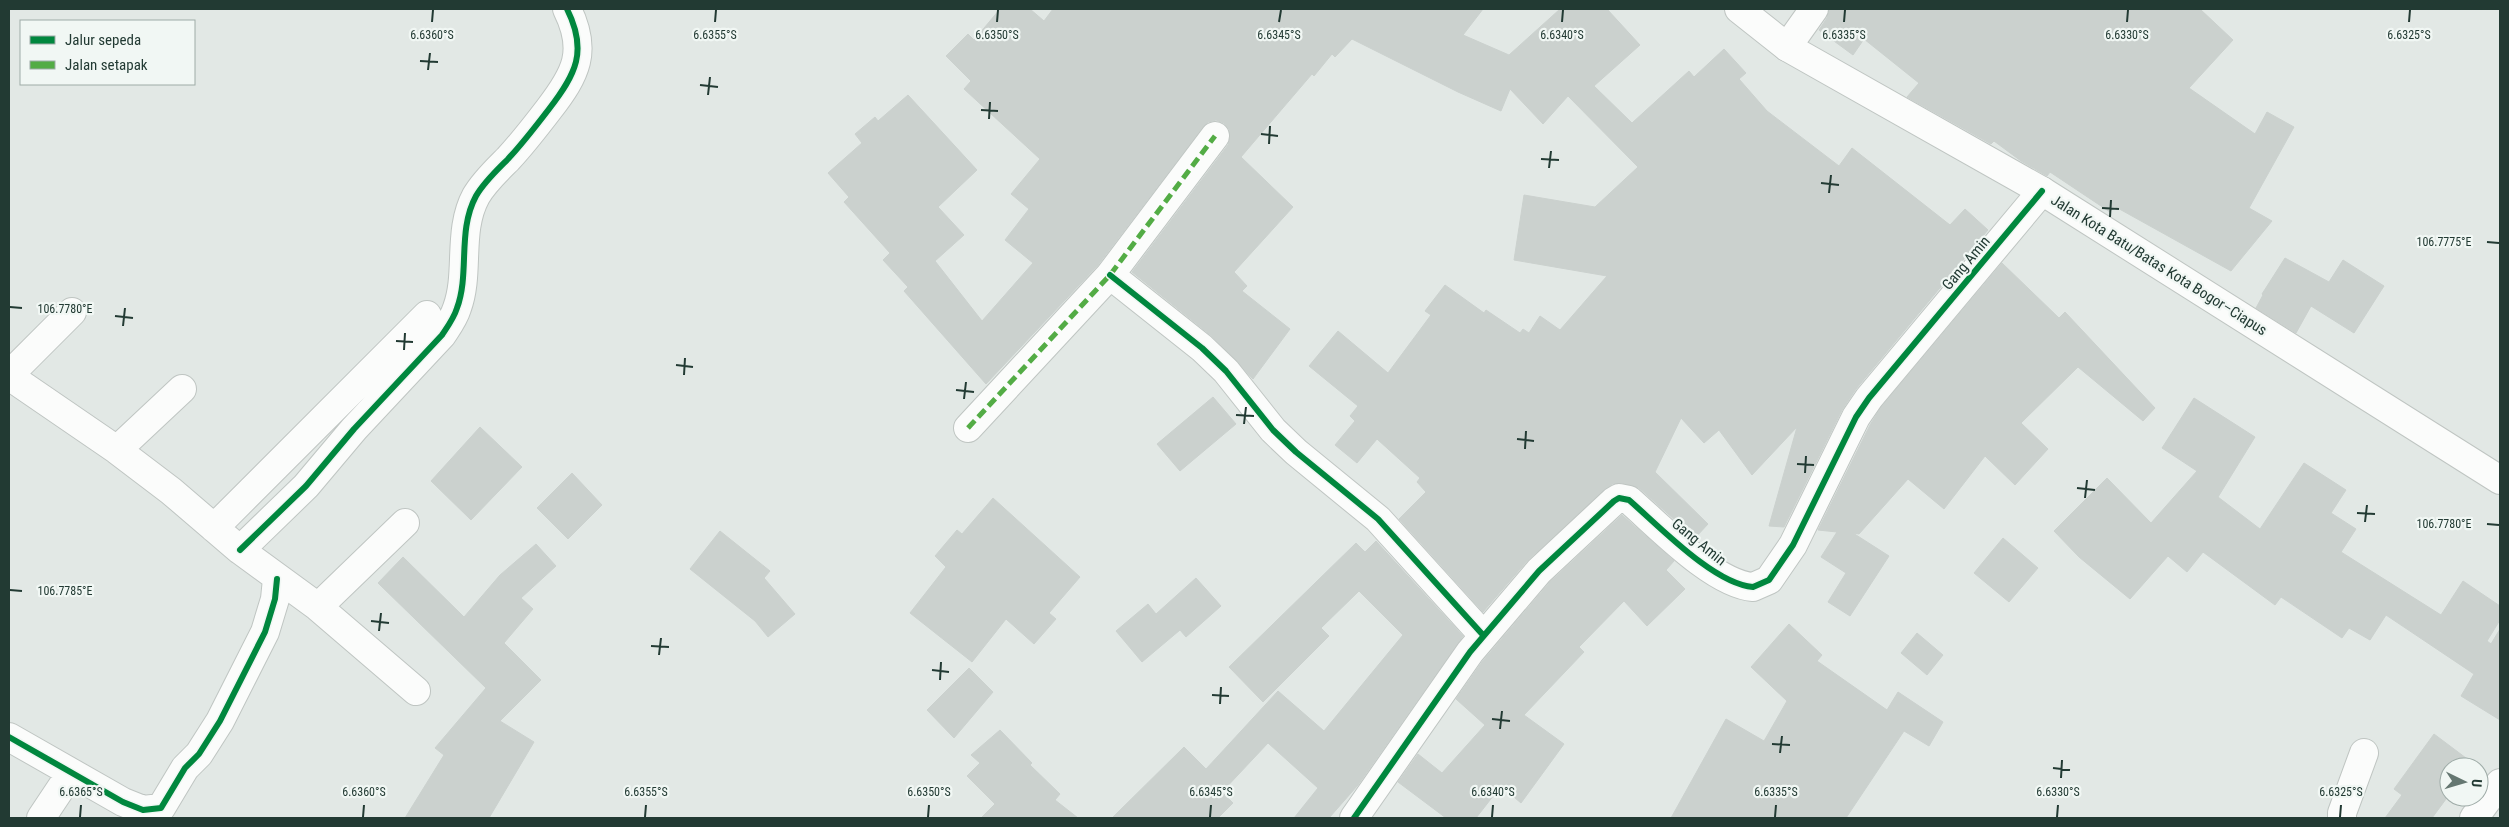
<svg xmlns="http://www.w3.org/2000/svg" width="2509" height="827" font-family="'Roboto Condensed',sans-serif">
  <rect width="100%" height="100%" fill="#e2e8e5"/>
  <path fill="#cbd1ce" stroke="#cbd1ce" d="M1000,9H1030L1044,21L1053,9H1483L1463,35L1509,55L1560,9H1607L1640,45L1594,86L1632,123L1689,71L1694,77L1724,49L1746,73L1739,79L1767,111L1839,166L1852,148L1950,225L1965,209L1988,230L1856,389L1842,410L1784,527L1769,526L1797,427L1752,475L1719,430L1704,443L1681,418L1655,472L1708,524L1695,538L1639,488L1622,483L1612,484L1528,560L1483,612L1399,519L1426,492L1417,482L1420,478L1377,439L1357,463L1335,445L1355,421L1350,416L1358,406L1309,366L1338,331L1388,373L1431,315L1425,311L1445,285L1484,313L1486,310L1520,333L1523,329L1529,333L1540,316L1560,330L1607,276L1514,260L1524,195L1595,207L1638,167L1568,96L1543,124L1510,89L1501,111L1458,92L1352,39L1335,57L1332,54L1314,76L1312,74L1241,157L1293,207L1234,272L1247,286L1242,291L1290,329L1253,379L1213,337L1132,272L1228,145L1230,137L1229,129L1224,123L1216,120L1208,122L1203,127L1098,265L986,384L904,291L908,287L883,260L890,253L844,202L849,197L828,173L862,143L855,134L875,117L878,121L908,95L977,170L938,207L964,235L935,261L982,321L1033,263L1005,240L1029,209L1011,194L1040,159L964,89L971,81L946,56L968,34L974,40Z
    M1829,9H2200L2233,40L2189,88L2255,134L2267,112L2294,127L2249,208L2272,221L2231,271L2114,206L2110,212L2050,172L2047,176L2021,161L1994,141L1991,144L1907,97L1919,83L1864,39L1853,55L1819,30L1827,18Z
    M2285,258L2329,282L2343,260L2384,286L2354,333L2311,306L2296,333L2256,308L2263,295L2262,294Z
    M2002,263L2059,318L2065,312L2155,408L2143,421L2078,367L2021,423L2048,449L2015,485L1985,456L1944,509L1908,479L1859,534L1853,533L1889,556L1850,616L1828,602L1846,573L1821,557L1837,532L1818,530L1870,425L1881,407Z
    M1213,397L1236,424L1180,471L1157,444Z
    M2194,398L2255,437L2218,497L2260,529L2304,463L2346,490L2331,513L2356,529L2341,552L2441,615L2463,581L2500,606V620L2487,641L2491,644L2500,629V720L2461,696L2474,674L2386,615L2370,640L2349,628L2342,638L2281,597L2275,605L2203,552L2187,572L2168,556L2130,599L2079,557L2054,531L2107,478L2151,523L2197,471L2162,448Z
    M480,427L522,467L471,520L431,481Z
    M572,473L602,505L568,539L537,508Z
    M993,498L1080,577L1049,613L1056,619L1034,644L1006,619L972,662L910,613L946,567L935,556L957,530L962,534Z
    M1622,515L1674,561L1666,570L1685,589L1647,626L1624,601L1579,647L1584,652L1524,715L1564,744L1521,803L1501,786L1476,818H1446L1398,782L1418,754L1442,773L1485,725L1456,699L1482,662L1550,582Z
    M720,531L770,571L764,578L795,614L768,637L755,621L690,569Z
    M2003,538L2038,568L2009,602L1974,573Z
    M1376,541L1463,636L1358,785L1329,818H1294L1318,788L1268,743L1222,792L1233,803L1218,818H1112L1184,747L1206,769L1278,691L1324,731L1403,635L1359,591L1321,628L1329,636L1263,702L1229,667L1356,543L1365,552Z
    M536,544L556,566L521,598L533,609L504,643L541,680L500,721L534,742L489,818H405L444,755L435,748L486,688L378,583L403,557L464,617L500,575Z
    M1196,578L1221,606L1186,637L1180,630L1142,662L1116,631L1148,604L1156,614Z
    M1789,624L1822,655L1817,661L1887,710L1898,692L1943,722L1929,746L1904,731L1846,818H1671L1726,719L1764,741L1787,701L1751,667Z
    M1917,633L1943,655L1927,675L1901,653Z
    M969,668L993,692L954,738L927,710Z
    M1000,730L1032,763L1030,765L1060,794L1055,800L1078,818H981L995,804L967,776L980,763L971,755Z
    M2434,734L2478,767H2449V795L2432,818H2385L2402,795L2394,789Z"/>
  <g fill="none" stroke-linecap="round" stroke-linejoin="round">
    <g stroke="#bfc5c2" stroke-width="30">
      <path id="minor" d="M1787,47L1814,9
        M1110,275L1202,348L1226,371L1273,430L1296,452L1378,519L1483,635
        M9,375L72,312
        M9,376L117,450L171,491L240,550L318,607L405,523
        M968,428L1110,275L1215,136
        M117,450L182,389
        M214,528L427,315
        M240,550L306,486L354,429L442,335C448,326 454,318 457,308C470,273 457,231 476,196C484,182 497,170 508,159C523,143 536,126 549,109C576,74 588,51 567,9
        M318,607L416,691
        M9,737L123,802L143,810L161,808L185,768L199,754L220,721L265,632L275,599L277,579
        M41,818L71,773
        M1354,818L1470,652L1539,571L1614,501L1619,498L1629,500C1659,526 1714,584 1753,587L1769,580L1793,545L1856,417L1869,398L2042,191
        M2342,818V813L2364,753
        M2474,818L2500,783"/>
    </g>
    <g stroke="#bfc5c2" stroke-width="30">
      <path id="secondary" d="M1739,9L1787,47L2042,191L2500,480"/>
    </g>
    <use href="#minor" stroke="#fbfcfb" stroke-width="28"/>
    <use href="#secondary" stroke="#fbfcfb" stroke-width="28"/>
    <path stroke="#53ac45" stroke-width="5" stroke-dasharray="10 5" stroke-linecap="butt" d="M968,428L1110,275L1215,136"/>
    <g stroke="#f1f7f4" stroke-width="9">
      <path id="cycleway" d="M1110,275L1202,348L1226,371L1273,430L1296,452L1378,519L1483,635
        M240,550L306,486L354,429L442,335C448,326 454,318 457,308C470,273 457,231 476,196C484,182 497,170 508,159C523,143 536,126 549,109C576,74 588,51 567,9
        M9,737L123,802L143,810L161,808L185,768L199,754L220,721L265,632L275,599L277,579
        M1354,818L1470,652L1539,571L1614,501L1619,498L1629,500C1659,526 1714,584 1753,587L1769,580L1793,545L1856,417L1869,398L2042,191"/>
    </g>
    <use href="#cycleway" stroke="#00873e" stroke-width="6"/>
  </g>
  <path fill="none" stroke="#223a33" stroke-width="2" d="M432,22L433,10M715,22L716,10M997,22L998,10M1279,22L1281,10M1562,22L1563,10M1844,22L1845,10M2127,22L2128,10M2409,22L2410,10M420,61L438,62M428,70L430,53M700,85L718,87M708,95L710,77M981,110L998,111M989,119L990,102M1261,134L1278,136M1269,144L1270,126M1541,159L1559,160M1549,168L1551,151M1821,183L1839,185M1829,193L1831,175M2102,208L2119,209M2110,217L2111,200M2487,242L2499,243M10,307L22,308M115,316L133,318M123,326L125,308M396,341L413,342M404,350L405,333M676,365L693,367M684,375L685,358M956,390L974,392M964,399L966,382M1236,415L1254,416M1244,424L1246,407M1517,439L1534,441M1525,449L1526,431M1797,464L1814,465M1805,473L1806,456M2077,488L2095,490M2085,498L2087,480M2357,513L2375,514M2365,522L2367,505M2487,524L2499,525M10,590L22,591M371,621L389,623M379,631L381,613M651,646L669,647M659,655L661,638M932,670L949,672M940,680L941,662M1212,695L1229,696M1220,704L1221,687M1492,719L1510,721M1500,729L1502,711M1772,744L1790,745M1780,753L1782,736M2053,768L2070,770M2061,778L2062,760M80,817L81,805M363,817L364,805M645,817L646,805M928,817L929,805M1210,817L1211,805M1492,817L1493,805M1775,817L1776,805M2057,817L2058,805M2340,817L2341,805"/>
  <g text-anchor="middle" stroke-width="4.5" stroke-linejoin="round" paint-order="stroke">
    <g font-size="15" fill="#223a33" stroke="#f1f7f4">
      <text transform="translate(1966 263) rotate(-50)" y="5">Gang Amin</text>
      <text transform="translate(2159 265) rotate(32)" y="5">Jalan Kota Batu/Batas Kota Bogor–Ciapus</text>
      <text transform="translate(1699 542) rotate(39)" y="5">Gang Amin</text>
    </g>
  </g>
  <g font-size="12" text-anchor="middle" fill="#223a33" stroke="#f1f7f4" stroke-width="4.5" stroke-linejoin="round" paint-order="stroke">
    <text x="432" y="39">6.6360°S</text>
    <text x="715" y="39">6.6355°S</text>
    <text x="997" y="39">6.6350°S</text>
    <text x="1279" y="39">6.6345°S</text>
    <text x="1562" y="39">6.6340°S</text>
    <text x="1844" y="39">6.6335°S</text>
    <text x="2127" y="39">6.6330°S</text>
    <text x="2409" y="39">6.6325°S</text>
    <text x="2444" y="246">106.7775°E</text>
    <text x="65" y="313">106.7780°E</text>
    <text x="2444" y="528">106.7780°E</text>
    <text x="65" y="595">106.7785°E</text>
    <text x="81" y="796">6.6365°S</text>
    <text x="364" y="796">6.6360°S</text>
    <text x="646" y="796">6.6355°S</text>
    <text x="929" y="796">6.6350°S</text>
    <text x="1211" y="796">6.6345°S</text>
    <text x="1493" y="796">6.6340°S</text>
    <text x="1776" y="796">6.6335°S</text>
    <text x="2058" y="796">6.6330°S</text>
    <text x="2341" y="796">6.6325°S</text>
  </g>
  <rect width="2509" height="827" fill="none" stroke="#223a33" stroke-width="20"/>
  <rect x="20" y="20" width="175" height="65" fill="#f1f7f4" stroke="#9eaba7"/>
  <rect x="30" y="36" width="25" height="8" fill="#00873e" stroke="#9eaba7"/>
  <text x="65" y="45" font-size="15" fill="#223a33">Jalur sepeda</text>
  <rect x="30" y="61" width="25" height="8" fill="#53ac45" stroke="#9eaba7"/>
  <text x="65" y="70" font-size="15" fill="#223a33">Jalan setapak</text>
  <g transform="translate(2464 782) rotate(95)"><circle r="24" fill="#f1f7f4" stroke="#9eaba7"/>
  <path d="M0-4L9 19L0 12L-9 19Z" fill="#657771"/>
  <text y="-8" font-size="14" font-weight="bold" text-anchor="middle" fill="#223a33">U</text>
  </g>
</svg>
